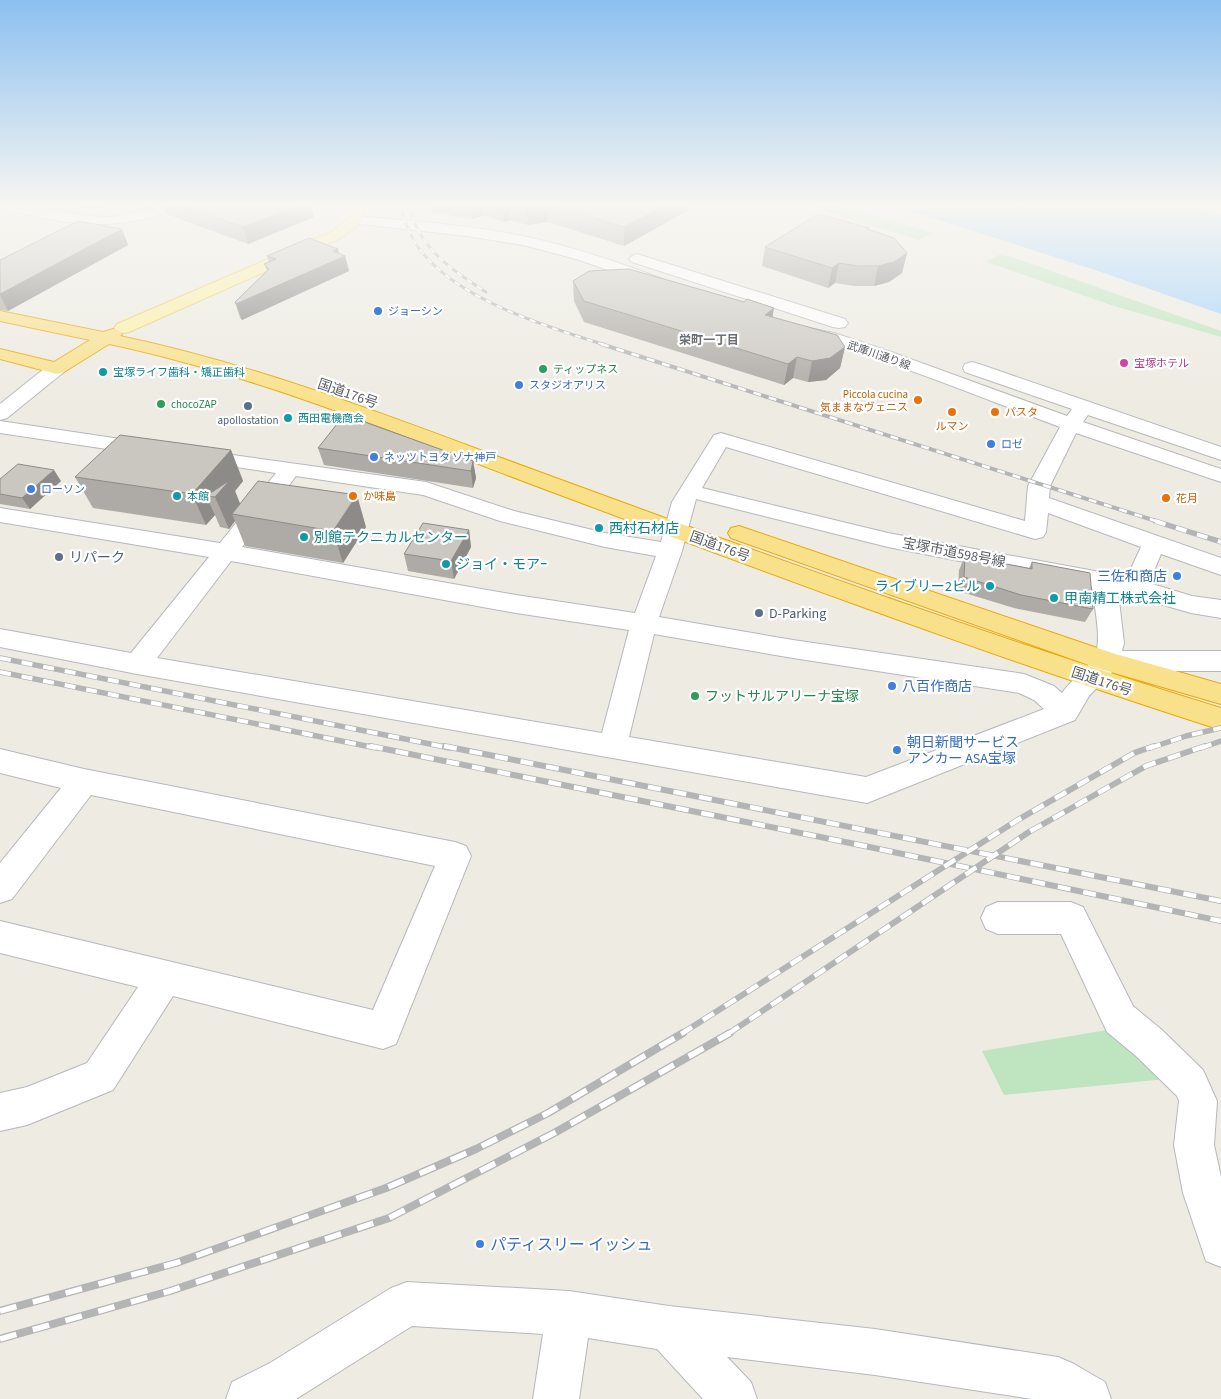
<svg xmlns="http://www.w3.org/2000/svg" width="1221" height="1399" font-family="'Source Sans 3','Noto Sans JP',sans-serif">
  <rect width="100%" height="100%" fill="#edebe2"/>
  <path fill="#bfe4c0" d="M807,206H839L933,233L919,240Z
    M999,255L1012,257L1221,331V337L1111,305L986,262Z
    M1113,1029L1166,1079L1004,1095L982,1051Z"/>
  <path fill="#a3d2fc" d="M886,206H1188L1221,215V314L1101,272L939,220Z"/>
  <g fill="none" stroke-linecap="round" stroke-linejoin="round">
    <g stroke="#b5b8bc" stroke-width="2">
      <path id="minor" d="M1,206C36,203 72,217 108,217C132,216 155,204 179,206L177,209C112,233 69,225 3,209Z
        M356,216C412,221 468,225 523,236C571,246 617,262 663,279L665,282L663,285H651L576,259L523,245L467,236L351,223L349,220L351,217Z
        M637,254L845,319L848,323L845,327L839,328L833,327L632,262L629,259L632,256Z
        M804,327L834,333L894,353L1067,416L1072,409L965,372L963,368L965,364L972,362L979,364L1221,447V460L1088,415L1083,422L1221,469V482L1076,433L1050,486L1049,498L1221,558V575L1161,554L1149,583L1192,596L1221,600V618L1191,613L1118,592L1124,643L1122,651H1221V671H1113L1089,696L1075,720L867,803L137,674L0,647V629L131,653L209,557L0,522V508L220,543L276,473L190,460L187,456L190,452L197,450L426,482L514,511L605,533L661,542L672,502L714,435L721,433L1025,521L1028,486L1060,427C974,395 887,358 798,336L795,332L798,328ZM726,447L1035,539L1043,537L1046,532L1048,513L1141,547L1127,577L888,533L702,488ZM296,476L423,495L500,521L605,547L656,556L635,613L516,595L242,547ZM696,499L888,547L1092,587C1094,605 1103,642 1094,658C1085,671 1071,680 1062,693L1054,686L1024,674L793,640L659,617L682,551ZM231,561L516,613L629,630L602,733L157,658ZM654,634L793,658L1019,693L1034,700L1044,709L866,777L629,737Z
        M57,362L64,364L66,368L64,372L7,418L0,420V404L50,364Z
        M0,421L147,443L154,445L157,449L154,453L147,455L0,433Z
        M0,749L84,769L455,842L466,846L471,856L396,1044L383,1049L173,996L113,1090L27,1125L0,1131V1093L27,1087L87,1063L138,987L0,953V921L373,1010L435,866L91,795L12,899L0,903V863L61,788L0,773Z
        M998,902H1071L1083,907L1133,1006L1162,1030L1203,1070L1217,1101L1214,1145L1221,1177V1267L1206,1261L1183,1193L1174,1145L1179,1101L1177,1096L1136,1056L1107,1032L1061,934H998L986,929L981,918L986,907Z
        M407,1282L569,1291L669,1306L875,1329L1058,1357L1074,1364L1105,1382L1111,1399H1032L875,1375L727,1357L751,1382L757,1399H703L657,1349L588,1338L579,1399H533L543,1334L412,1326L296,1399H226L232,1382L270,1363L391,1288Z"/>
    </g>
    <g stroke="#edc85b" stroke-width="2">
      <path id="major" d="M347,206H362L365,210L361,223L341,238L129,332L123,333L117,332L114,328L117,324L331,232L349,218L351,211Z"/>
    </g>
    <g stroke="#e7a807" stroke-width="2">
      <path id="highway" d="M0,311L103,332L113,329L119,330L122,334L120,336C273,368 418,428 564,481C782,561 1000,640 1221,708V730C999,659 781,578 563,496C414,441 265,377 109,344L64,372L57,374L0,359V349L54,362L90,340L0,321Z
        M739,526L1112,653L1221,684V704L1097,668L731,538L728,533L731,528Z"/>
    </g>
    <use href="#minor" fill="#fff" fill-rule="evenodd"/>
    <use href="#major" fill="#fcf1a7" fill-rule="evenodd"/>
    <use href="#highway" fill="#f9e18c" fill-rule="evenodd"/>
    <g stroke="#b3b4b4" stroke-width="3">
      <path id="rail-far4" d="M400,206C405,222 410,237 421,251C459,300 547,327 605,345
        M409,206C419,248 451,270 486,292"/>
    </g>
    <g stroke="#b3b4b4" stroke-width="4">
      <path id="rail-far3" d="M601,344L1159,522"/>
    </g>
    <g stroke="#b3b4b4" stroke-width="5.5">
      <path id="rail-far2" d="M1155,521L1221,542
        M0,658L450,748
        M0,672L376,748
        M1150,748L1186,736L1221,728
        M1201,748L1221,741"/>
    </g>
    <g stroke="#b3b4b4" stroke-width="6">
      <path id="rail-far1" d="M370,746L855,844L1221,921
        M444,746L1221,901
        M681,1034L1016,821L1134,753L1154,746
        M728,1034L1029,832L1146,766L1205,746"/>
    </g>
    <g stroke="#b3b4b4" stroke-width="8">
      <path id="rail" d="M0,1311L176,1263L386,1188L476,1149L548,1113L683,1033
        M0,1339L170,1291L389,1218L556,1132L730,1033"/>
    </g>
    <use href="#rail-far4" stroke="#fff" stroke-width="2" stroke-dasharray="6" stroke-linecap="butt"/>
    <use href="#rail-far3" stroke="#fff" stroke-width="2.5" stroke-dasharray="8" stroke-linecap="butt"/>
    <use href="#rail-far2" stroke="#fff" stroke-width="4" stroke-dasharray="11" stroke-linecap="butt"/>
    <use href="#rail-far1" stroke="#fff" stroke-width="4.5" stroke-dasharray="13" stroke-linecap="butt"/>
    <use href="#rail" stroke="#fff" stroke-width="5.5" stroke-dasharray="17" stroke-linecap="butt"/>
  </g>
  <path fill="#aeaba6" d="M61,206H112L90,209Z
    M142,206H311L314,217L248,244L166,214L163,206L147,208Z
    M431,206H688L687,211L624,246L548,222L528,225L510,220L504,222L483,215L473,219L432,212Z
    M122,229L128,245L8,311L0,310V260Z
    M868,230L907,253L902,273L889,282L874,286H854L835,283L828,288L762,266L765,247Z
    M267,256H345L349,271L242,320L240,318L235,302L267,271L264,264L269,262Z
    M573,281L744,302L773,317L845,347L840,368L826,380L808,382L793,378L784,385L584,322L574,301Z
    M318,448L473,461L476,478L473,488L324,465Z
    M231,450L243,481L235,491L240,504L366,527L343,563L245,546L235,521L229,529L220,527L215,515L206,525L93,508L75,477Z
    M0,479L61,481L30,509L0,504Z
    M469,530L471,547L454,579L408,571L404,554Z
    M965,556L1029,568L1032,562L1093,609L1085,622L1014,608L958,591L959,570Z"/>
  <path fill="#8d8b87" d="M88,206H112L90,209Z
    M147,206H163L147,208Z
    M294,206H311L314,217L248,244L243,227Z
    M471,206H482L483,215L473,219Z
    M503,206H509L510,220L504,222Z
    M526,206H547L548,222L528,225Z
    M664,206H688L687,211L624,246V227Z
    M122,229L128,245L8,311L0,295V294Z
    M338,249L340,258L345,256L349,271L242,320L236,304Z
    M907,253L902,273L889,282L874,286L878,266Z
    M839,263L835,283L828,288L832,268Z
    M774,308L771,328L765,315Z
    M845,347L840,368L826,380L808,382L812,361Z
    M797,357L793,378L784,385L788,364Z
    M231,450L243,481L235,491L243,511L232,514L235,521L229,529L215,497L206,496L215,515L206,525L192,494Z
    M473,461L476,478L473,488L471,471Z
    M54,470L61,481L30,509L22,498Z
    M357,495L366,527L343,563L333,531Z
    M469,530L471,547L454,579L451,561Z"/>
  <path fill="#cac7c1" stroke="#8d8b87" d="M182,206H297L243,227Z
    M555,206H664L624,227Z
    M818,214L869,228L867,229L894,238L907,253L894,262L878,266H858L839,263L832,268L765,247Z
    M78,221L122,229L0,294V260Z
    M309,238L338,249L333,251L345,256L236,304L235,302L269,269L264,264L276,259L267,256Z
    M629,269L744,302L747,299L774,308L765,315L837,335L845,347L830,358L812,361L797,357L788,364L584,301L573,281L589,271Z
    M348,416L473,461L471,471L318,448L337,424Z
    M120,435L231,450L192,494L75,477Z
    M18,464L54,470L22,498L0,494V479Z
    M230,480L215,497L206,496Z
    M258,481L357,495L333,531L232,514Z
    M423,523L469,530L451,561L404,554Z
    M965,556L1032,569V562L1090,573L1093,609L1021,595L964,577Z"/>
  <linearGradient id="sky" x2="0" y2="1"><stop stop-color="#8cc0f0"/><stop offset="0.51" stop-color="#f7f6f2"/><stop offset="1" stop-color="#f7f6f2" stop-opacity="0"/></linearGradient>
  <rect width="1221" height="402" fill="url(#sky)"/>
  <g fill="#3f7fe0" stroke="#fff" stroke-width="2">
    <circle cx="378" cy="311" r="5"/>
    <circle cx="519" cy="385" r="5"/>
    <circle cx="991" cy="444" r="5"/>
    <circle cx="374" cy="457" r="5"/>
    <circle cx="31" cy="489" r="5"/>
    <circle cx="1177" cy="576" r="5"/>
    <circle cx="892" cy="686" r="5"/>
    <circle cx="897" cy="750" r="5"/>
    <circle cx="480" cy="1244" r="5"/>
  </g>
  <circle fill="#d1479c" stroke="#fff" stroke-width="2" cx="1124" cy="363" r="5"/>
  <g fill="#2e9e5b" stroke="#fff" stroke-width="2">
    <circle cx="543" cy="369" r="5"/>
    <circle cx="161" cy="404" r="5"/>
    <circle cx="695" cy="696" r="5"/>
  </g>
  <g fill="#0f9aa8" stroke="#fff" stroke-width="2">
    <circle cx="103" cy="372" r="5"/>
    <circle cx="288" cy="418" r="5"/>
    <circle cx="177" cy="496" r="5"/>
    <circle cx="599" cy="528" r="5"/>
    <circle cx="304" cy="537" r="5"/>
    <circle cx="446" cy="564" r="5"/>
    <circle cx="990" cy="586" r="5"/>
    <circle cx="1054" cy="598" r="5"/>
  </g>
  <g fill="#e8710a" stroke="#fff" stroke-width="2">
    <circle cx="918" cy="400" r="5"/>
    <circle cx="952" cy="412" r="5"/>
    <circle cx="995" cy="412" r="5"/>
    <circle cx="353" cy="496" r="5"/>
    <circle cx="1166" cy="498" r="5"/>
  </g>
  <g fill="#5c6f8a" stroke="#fff" stroke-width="2">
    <circle cx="248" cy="406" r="5"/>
    <circle cx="59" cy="557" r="5"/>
    <circle cx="759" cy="613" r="5"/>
  </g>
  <g text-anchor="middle" stroke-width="4.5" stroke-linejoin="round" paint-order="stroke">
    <g font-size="11" fill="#366cbe" stroke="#fff" text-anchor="start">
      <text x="388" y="315">ジョーシン</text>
      <text x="529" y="389">スタジオアリス</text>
      <text x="1001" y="448">ロゼ</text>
      <text x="384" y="461">ネッツトヨタ ゾナ神戸</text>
      <text x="41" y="493">ローソン</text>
    </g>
    <g font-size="11" fill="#5a5e62" stroke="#fff">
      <text transform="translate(879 355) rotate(19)" y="4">武庫川通り線</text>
    </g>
    <g font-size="11" fill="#b23c85" stroke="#fff" text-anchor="start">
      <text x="1134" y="367">宝塚ホテル</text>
    </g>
    <g font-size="11" fill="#27864d" stroke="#fff" text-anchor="start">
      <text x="553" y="373">ティップネス</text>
      <text x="171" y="408">chocoZAP</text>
    </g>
    <g font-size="11" fill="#0d838f" stroke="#fff" text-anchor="start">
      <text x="113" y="376">宝塚ライフ歯科・矯正歯科</text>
      <text x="298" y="422">西田電機商会</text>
      <text x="187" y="500">本館</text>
    </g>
    <g font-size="11" fill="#c56008" stroke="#fff" text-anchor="start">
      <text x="908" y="398" text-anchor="end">Piccola cucina<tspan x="908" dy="13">気ままなヴェニス</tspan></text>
      <text x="1005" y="416">パスタ</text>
      <text x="952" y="430" text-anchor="middle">ルマン</text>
      <text x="363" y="500">か味島</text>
      <text x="1176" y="502">花月</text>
    </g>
    <g font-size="11" fill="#4e5e75" stroke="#fff">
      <text x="248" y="424">apollostation</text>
    </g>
    <g font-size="12" font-weight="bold" fill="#6b7074" stroke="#fff">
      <text x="709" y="344">栄町一丁目</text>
    </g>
    <g font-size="14" fill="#5a5e62" stroke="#fff">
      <text transform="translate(348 393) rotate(19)" y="5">国道176号</text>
      <text transform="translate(720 546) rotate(20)" y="5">国道176号</text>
      <text transform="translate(954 552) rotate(11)" y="5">宝塚市道598号線</text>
      <text transform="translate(1102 681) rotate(18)" y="5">国道176号</text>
    </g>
    <g font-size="14" fill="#0d838f" stroke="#fff" text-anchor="start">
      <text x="609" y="533">西村石材店</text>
      <text x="314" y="542">別館テクニカルセンター</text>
      <text x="456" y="569">ジョイ・モアｰ</text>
      <text x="980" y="591" text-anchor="end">ライブリー2ビル</text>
      <text x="1064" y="603">甲南精工株式会社</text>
    </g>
    <g font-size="14" fill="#4e5e75" stroke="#fff" text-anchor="start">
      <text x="69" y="562">リパーク</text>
      <text x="769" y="618">D-Parking</text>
    </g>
    <g font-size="14" fill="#366cbe" stroke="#fff" text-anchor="start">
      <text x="1167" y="581" text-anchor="end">三佐和商店</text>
      <text x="902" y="691">八百作商店</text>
      <text x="907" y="747">朝日新聞サービス<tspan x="907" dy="16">アンカー ASA宝塚</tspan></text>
    </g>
    <g font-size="14" fill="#27864d" stroke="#fff" text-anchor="start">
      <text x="705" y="701">フットサルアリーナ宝塚</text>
    </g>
    <g font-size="16" fill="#366cbe" stroke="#fff" text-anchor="start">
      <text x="490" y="1250">パティスリー イッシュ</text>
    </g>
  </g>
</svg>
